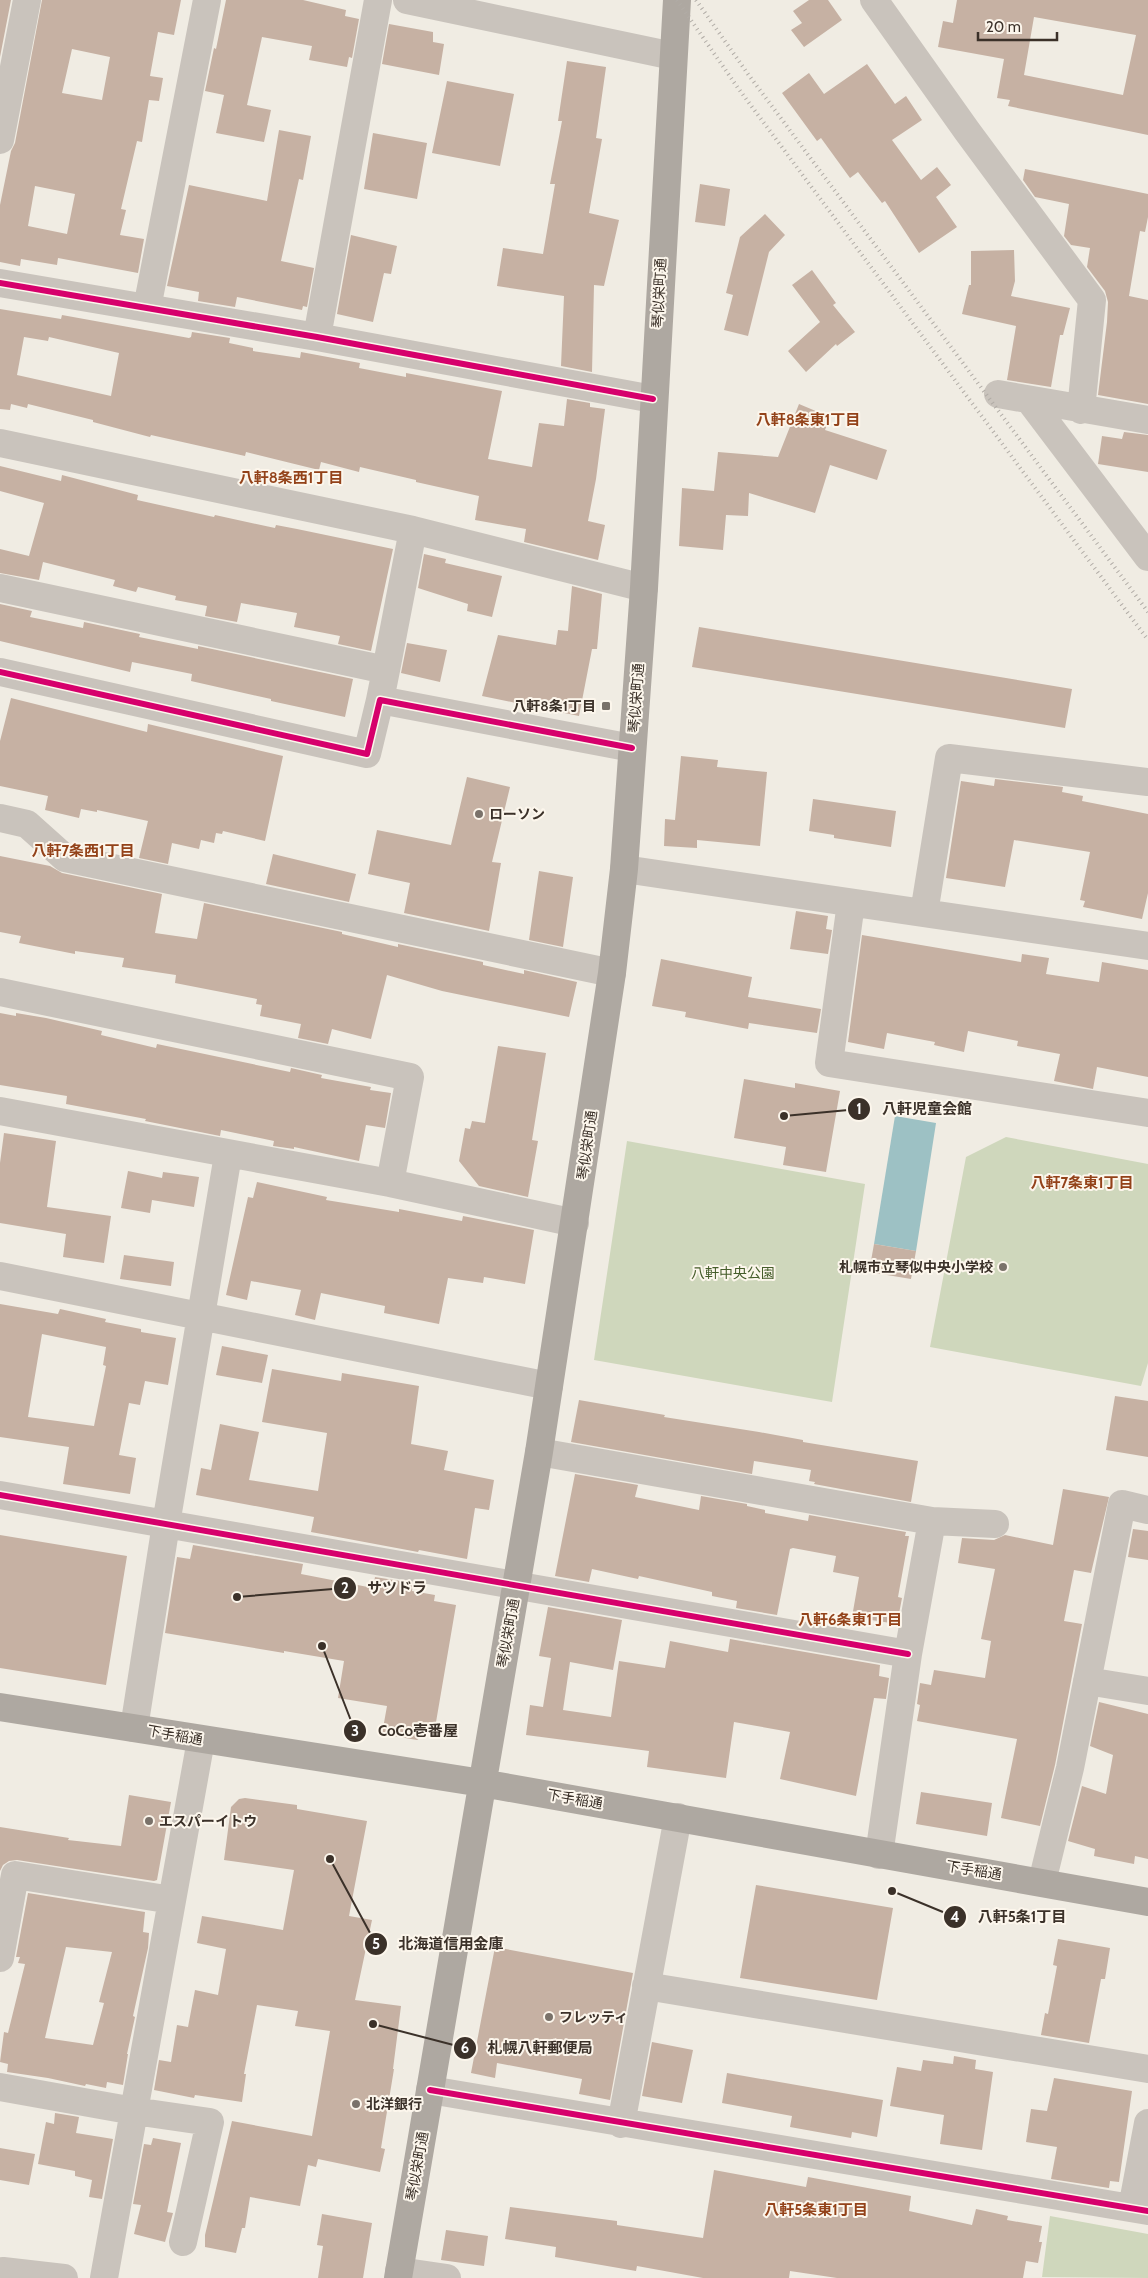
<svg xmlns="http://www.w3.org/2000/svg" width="1148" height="2278" font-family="Cabin,'Noto Sans JP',sans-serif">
  <rect width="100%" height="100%" fill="#f0ece3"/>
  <path fill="#cfd7bc" d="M1006,1137L1148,1164V1363L1141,1386L930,1347L966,1157Z
    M627,1141L865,1184L832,1402L594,1360Z
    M1050,2216L1148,2234V2278L1042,2277Z"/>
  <path fill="#9dc1c4" d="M895,1116L936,1123L916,1251L874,1244Z"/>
  <path fill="#c6b1a3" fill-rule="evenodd" d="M0,0H11L0,57Z
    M42,0H181L174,35L158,32L150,76L163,78L159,101L149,100L142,142L137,141L121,209L126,210L120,235L144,239L138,273L58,258L57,265L21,259L20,266L0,262V205L11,151L15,143ZM72,49L110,57L102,100L62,93ZM35,186L75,194L67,234L28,226Z
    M226,0H303L346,10L345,16L359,19L352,58L349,57L347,67L309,60L312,46L262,37L247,105L271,110L264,142L216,133L224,95L205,91L214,48L216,49Z
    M809,0H828L842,20L804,47L791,30L802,23L793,11Z
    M957,0H1148V135L1008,106L1010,100L997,98L1004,59L938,47L943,21L953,23ZM1034,17L1136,35L1123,95L1024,75Z
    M389,24L433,32V42L444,44L439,75L382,64Z
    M567,61L606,67L596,138L602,139L589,213L619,220L604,286L594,285L592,372L561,366L564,296L497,286L503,248L543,254L555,184H550L562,121H558Z
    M867,64L895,104L906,96L922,120L892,140L921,180L937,167L951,185L936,197L957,227L919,253L885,201L882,203L858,172L850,178L821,138L817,141L782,93L809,73L824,94Z
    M447,81L514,94L500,166L432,153Z
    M279,130L311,136L303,180L299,179L281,261L314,268L307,307L303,306L302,310L237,297L235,307L198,301L199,292L167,286L189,185L267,201Z
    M373,133L427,143L417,199L364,189Z
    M1025,169L1148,194V217L1145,232L1140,231L1129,296L1148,300V404L1098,395L1107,322L1108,302L1105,291L1087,267L1090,248L1071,245L1064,236L1069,204L1035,197L1023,180Z
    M700,184L730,189L725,226L695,222Z
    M765,214L785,235L769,252L748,336L724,330L733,295L726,293L740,237Z
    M351,235L397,246L391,274L384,273L373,322L337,314Z
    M1014,250L1015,281L1011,296L1070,308L1063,335H1060L1051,387L1007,380L1016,326L962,314L969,285H971V251Z
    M812,270L836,303L833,305L855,332L837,346L836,344L806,372L788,351L820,322L792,285Z
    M0,309L61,319L62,315L189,338L191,337L192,332L230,338L229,343L253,348V351L300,358L301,352L360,363L359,368L406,377V373L502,391L488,459L532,467L539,423L564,426L567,399L590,403V407L605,409L596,479L588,521L605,525L598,560L524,542L526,529L475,520L479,496L416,482V480L360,467L359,472L321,462L319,470L246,452L245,456L151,435L150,437L93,422V420L28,404L27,408L11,404L10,410L0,409ZM24,337L48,341L49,337L119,353L111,396L17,375Z
    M799,404L830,417L825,430L887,450L877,480L830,465L815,513L749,493L748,516L726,515L723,550L679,546L682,488L714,491L718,452L778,457Z
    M1124,432L1148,435V472L1098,464L1102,436L1122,439Z
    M0,466L61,481L62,475L138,495L137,500L214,517L215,515L275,528L276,525L297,529L393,549L371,651L338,644L340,636L294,627L297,613L241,603L237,622L205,616L207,606L175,600L176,596L138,587L136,592L113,586L115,580L43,562L39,580L0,573V549L29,556L44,503L0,491Z
    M424,554L446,559L445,563L502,576L492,617L467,611L468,604L418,588Z
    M572,586L602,594L597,649H592L579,716L482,696L498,635L556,645L558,630L568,631Z
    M0,604L32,611L30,617L83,628L84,622L140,634L139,637L198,649V646L353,679L345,717L271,701V699L191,681L192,674L132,662L130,672L0,641Z
    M699,627L1072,689L1065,728L692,667Z
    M407,643L447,650L440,682L401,673Z
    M11,698L147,732L148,724L283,756L265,841L223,831L222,834L216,833L214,843L201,840L199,849L172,843L168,864L139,858L148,821L97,810V812L81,809L79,818L45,810L48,796L0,786V741Z
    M681,756L718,760L717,767L767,772L760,846L697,840V848L664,846L665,819L675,820Z
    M467,777L510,787L492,862L501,863L489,931L404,913L410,883L368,874L377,830L451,845Z
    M995,779L1063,787L1062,792L1083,796L1082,801L1148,814V893L1142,919L1083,907L1085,901L1080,900L1090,852L1014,840L1005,887L946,878L961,781L994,786Z
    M813,799L896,811L891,847L834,838V835L809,831Z
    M273,854L356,874L349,902L266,884Z
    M0,856L50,866L62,873L162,894L155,933L197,939L204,903L342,932V934L398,947V944L483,962V965L524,974V970L577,982L569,1017L442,991L387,975L371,1039L332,1029L328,1044L298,1038L301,1024L260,1016L262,1005L256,1004L257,999L175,983L176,975L122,967L124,958L75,951V954L19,943L21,936L0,932Z
    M539,871L573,877L563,947L529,940Z
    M796,911L828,916L826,929L832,930L828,954L790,949Z
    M862,935L1021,962L1022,954L1049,958L1046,974L1099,982L1102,962L1148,970V1077L1097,1067L1093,1089L1054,1081L1060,1054L1017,1046L1018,1041L968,1031L964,1052L934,1045L935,1042L887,1033L884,1049L848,1042Z
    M661,959L752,977L748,997L821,1009L817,1033L749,1023L748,1029L685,1017L686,1012L652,1006Z
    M0,1013L16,1016V1013L46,1018L102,1031L101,1035L156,1048L157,1044L290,1072L291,1068L322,1075L321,1078L371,1087L370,1090L391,1093L385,1128L366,1125L359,1161L294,1147V1149L273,1146L274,1141L221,1130L220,1136L145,1121L146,1119L66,1104L67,1096L0,1085Z
    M498,1046L546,1053L532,1140L538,1141L528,1197L479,1186L459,1161L465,1128L470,1129L472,1121L485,1123Z
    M744,1079L795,1088V1083L840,1091L826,1172L783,1165L786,1147L734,1138Z
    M4,1133L56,1141L47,1207L111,1216L104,1263L63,1257L66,1234L0,1223V1163Z
    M128,1171L162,1178L163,1172L199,1177L194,1207L152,1200L150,1213L121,1208Z
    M257,1182L327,1197L326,1200L399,1212V1209L462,1221L463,1216L534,1230L525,1284L484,1277L483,1283L448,1278L439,1324L384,1313L385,1306L321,1293L315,1320L295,1315L301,1290L251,1281L247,1300L226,1295L248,1197L253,1198Z
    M874,1244L916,1251L911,1279L869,1272Z
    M124,1255L174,1262L171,1286L120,1279Z
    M0,1304L58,1314L60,1309L106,1319L105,1322L141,1329V1332L176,1338L168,1385L145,1381L140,1405L129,1403L119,1455L136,1458L130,1494L63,1484L69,1447L0,1437ZM42,1334L106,1347L103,1365L106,1366L94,1426L28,1417Z
    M222,1346L268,1355L262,1383L216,1375Z
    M272,1369L341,1381L342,1373L419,1386L411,1444L448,1451L444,1470L494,1480L489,1510L475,1508L467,1559L419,1550L418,1552L311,1532L314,1517L196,1495L201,1468L211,1470L220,1424L259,1432L249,1480L318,1491L327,1433L262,1422Z
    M1115,1396L1148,1401V1457L1106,1450Z
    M579,1400L665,1415L664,1417L759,1432L803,1440V1442L918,1461L911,1502L814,1484L815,1482L809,1481L811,1470L754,1461L752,1474L571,1442Z
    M575,1474L638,1485L635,1497L699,1510L701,1496L747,1504V1506L765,1510V1513L808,1521L809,1515L906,1532L905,1536H909L898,1597L902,1598L897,1624L852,1617L859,1577L833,1572L836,1556L793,1548L790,1549L777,1615L736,1608L737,1601L712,1596V1592L639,1576L638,1579L592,1569L589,1582L555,1576Z
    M1063,1489L1109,1497L1091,1573L1074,1570L1064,1621L1082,1624L1055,1765L1040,1826L1001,1818L1017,1739L917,1721L920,1705L917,1704L920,1683L931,1685L934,1670L985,1678L991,1641L981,1639L995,1569L958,1563L962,1538L994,1540L1005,1535L1053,1545Z
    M1133,1529L1148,1531V1560L1128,1557Z
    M0,1535L127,1556L106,1685L0,1668Z
    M193,1545L303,1564L301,1574L373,1588L375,1577L413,1583L412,1591L435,1595L434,1601L456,1605L435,1728L417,1740L382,1734L387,1706L338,1698L344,1661L284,1651V1653L165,1633L177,1557L190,1559Z
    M548,1607L622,1620L613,1670L570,1662L563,1710L611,1717L619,1661L665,1668L670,1641L728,1652L730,1639L880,1665L879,1676L889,1678L886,1699L874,1698L856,1796L780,1779L790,1732L734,1722L726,1778L647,1767L649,1751L526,1735L530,1705L543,1707L551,1658L539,1656Z
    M1099,1702L1148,1714V1859L1135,1856L1134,1864L1094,1856L1095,1849L1068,1841L1082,1786L1106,1794L1113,1755L1090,1746Z
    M921,1792L992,1803L987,1836L916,1824Z
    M129,1795L171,1802L157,1880L154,1881L17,1860L9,1861L3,1865L0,1871V1827L69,1838L68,1840L121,1846Z
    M245,1798L297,1805V1809L367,1821L349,1916L372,1920L355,2000L401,2006L393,2069H394L381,2148L385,2149L380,2172L318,2159L316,2167L308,2165L300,2206L250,2197L245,2228H242L236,2253L205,2247V2235L232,2121L312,2136L330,2031L295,2026L298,2011L257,2005L244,2074H246L242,2102L195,2095L194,2098L154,2090L159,2060L171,2062L177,2025L188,2027L195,1990L218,1995L226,1949L197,1943L202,1916L283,1930L294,1870L224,1860L231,1807L239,1799Z
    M756,1885L893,1908L877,2000L740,1978Z
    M28,1893L145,1912L143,1932L149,1933L148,1948L133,2016L135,2017L127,2054H128L123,2085L107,2082L106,2088L86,2084L85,2086L48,2078L7,2072L8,2064L0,2062L4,2032L8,2033L25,1964L18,1963L20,1957H16ZM66,1947L112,1952L99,2002L104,2003L93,2045L45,2038Z
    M1058,1939L1110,1948L1105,1979H1101L1089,2043L1041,2035L1045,2013L1048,2014L1057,1966L1053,1965Z
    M495,1947L633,1973L610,2100L579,2094L582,2079L497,2063L495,2078L471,2073Z
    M652,2042L693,2050L682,2103L642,2096Z
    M954,2056L976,2060L975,2069L993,2072L982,2150L940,2144L944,2115L890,2106L897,2067L921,2071L923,2060L953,2064Z
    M727,2073L883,2100L877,2137L852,2132L851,2138L790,2127L792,2116L722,2103Z
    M1054,2078L1132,2091L1119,2182L1110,2181L1109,2188L1051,2179L1057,2147L1026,2142L1031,2109L1047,2111Z
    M55,2113L79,2117L76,2133L113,2139L102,2199L89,2197L92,2180L75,2176V2171L38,2164L46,2122L54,2124Z
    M153,2138L181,2143L167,2212L173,2213L165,2242L134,2234L141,2205L133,2204L144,2144L151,2145Z
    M0,2148L35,2154L29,2185L0,2180Z
    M714,2170L806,2187L808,2177L911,2196L909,2211L972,2225L976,2209L1008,2216L1007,2220L1042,2226L1039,2242H1042L1038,2263L1026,2261L1023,2278H837L790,2271L789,2278H703L637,2266L636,2271L555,2257L556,2247L505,2239L510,2207L617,2221V2225L703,2238Z
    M322,2214L372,2223L363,2278H318L323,2246L317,2245Z
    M446,2230L488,2236L484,2266L441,2260Z"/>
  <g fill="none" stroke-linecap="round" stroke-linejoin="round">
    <path stroke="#c9c3bc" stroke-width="28" d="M407,0L673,56
      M874,0L967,131L1092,300L1081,410
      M0,140L27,0
      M0,283L317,337L653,399
      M147,308L207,0
      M317,337L378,0
      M998,394L1148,420
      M1030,401L1148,557
      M0,443L413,530L644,588
      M0,588L386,670L380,700
      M386,670L413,530
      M0,672L367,754L380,700L632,748
      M0,818L27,824L65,858L612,973
      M624,869L1148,946
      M851,903L829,1063L1148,1113
      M924,913L949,758L1148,782
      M0,992L410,1077L390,1183
      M0,1111L390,1183L575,1223
      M0,1276L549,1386
      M539,1452L932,1521L995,1524
      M0,1495L908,1654
      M1087,1681L1148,1691
      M134,1728L166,1524L228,1155
      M879,1855L908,1654L932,1521
      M1042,1882L1070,1768L1122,1504L1148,1510
      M0,1958L15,1875L172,1900
      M646,1986L1148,2069
      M0,2087L134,2111L201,1740
      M430,2090L1148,2211
      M621,2124L678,1817
      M1132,2208L1148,2123
      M399,2271L447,2278
      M1,2278L3,2271L64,2278
      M104,2278L134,2111L210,2122L183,2242"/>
    <path stroke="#aea8a1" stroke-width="28" d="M0,1707L482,1783L1148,1902
      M398,2278L539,1452L612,973L624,869L644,588L677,0"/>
    <path stroke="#b1aca6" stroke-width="4" stroke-dasharray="1 4" stroke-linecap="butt" d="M677,0L738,88L1148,640
      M696,0L748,74L1148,612"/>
    <g stroke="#fcf6ec" stroke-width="9">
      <path id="cycleway" d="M0,283L317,337L653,399
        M0,672L367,754L380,700L632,748
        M0,1495L908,1654
        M430,2090L1148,2211"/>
    </g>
    <use href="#cycleway" stroke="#d6006c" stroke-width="6"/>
  </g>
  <g fill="#7a726a" stroke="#fcf6ec" stroke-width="2">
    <rect x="601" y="701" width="10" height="10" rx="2.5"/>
    <circle cx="479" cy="814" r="5"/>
    <circle cx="1003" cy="1267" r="5"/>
    <circle cx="149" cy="1821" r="5"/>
    <circle cx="549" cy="2017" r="5"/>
    <circle cx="356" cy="2104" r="5"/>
  </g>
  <g text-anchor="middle" stroke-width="4" stroke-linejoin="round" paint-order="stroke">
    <g font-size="14" fill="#3b3129" stroke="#fcf6ec">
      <text transform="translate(659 293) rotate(-87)" y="5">琴似栄町通</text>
      <text transform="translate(636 698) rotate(-86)" y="5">琴似栄町通</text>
      <text transform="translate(587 1145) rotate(-82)" y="5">琴似栄町通</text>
      <text transform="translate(508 1633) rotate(-80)" y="5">琴似栄町通</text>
      <text transform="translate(175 1735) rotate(10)" y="5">下手稲通</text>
      <text transform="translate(575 1799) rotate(10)" y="5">下手稲通</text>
      <text transform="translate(974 1870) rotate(9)" y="5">下手稲通</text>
      <text transform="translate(417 2166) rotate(-80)" y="5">琴似栄町通</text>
    </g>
    <g font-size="14" font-weight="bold" fill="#3b3129" stroke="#fcf6ec" text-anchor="start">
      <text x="596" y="711" text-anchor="end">八軒8条1丁目</text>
      <text x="489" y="819">ローソン</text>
      <text x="993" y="1272" text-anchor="end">札幌市立琴似中央小学校</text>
      <text x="159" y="1826">エスパーイトウ</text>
      <text x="559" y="2022">フレッティ</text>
      <text x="366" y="2109">北洋銀行</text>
    </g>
    <g font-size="14" fill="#455d2a" stroke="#fcf6ec">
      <text x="733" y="1278">八軒中央公園</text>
    </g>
    <g font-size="15" font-weight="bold" fill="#934219" stroke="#fcf6ec">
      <text x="808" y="425">八軒8条東1丁目</text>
      <text x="291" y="483">八軒8条西1丁目</text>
      <text x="83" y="856">八軒7条西1丁目</text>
      <text x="1082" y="1188">八軒7条東1丁目</text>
      <text x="850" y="1625">八軒6条東1丁目</text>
      <text x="816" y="2215">八軒5条東1丁目</text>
    </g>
  </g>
  <path fill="none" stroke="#3b3129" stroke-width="2" d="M784 1116L859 1109M237 1597L345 1588M322 1646L355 1731M892 1891L955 1917M330 1859L376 1944M373 2024L465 2048"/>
  <g fill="#3b3129" stroke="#fcf6ec" stroke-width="2">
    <circle cx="784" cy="1116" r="5"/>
    <circle cx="237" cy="1597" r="5"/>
    <circle cx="322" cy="1646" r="5"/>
    <circle cx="892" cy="1891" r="5"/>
    <circle cx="330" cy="1859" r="5"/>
    <circle cx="373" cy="2024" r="5"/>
    <circle cx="859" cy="1109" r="12"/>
    <circle cx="345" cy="1588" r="12"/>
    <circle cx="355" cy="1731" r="12"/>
    <circle cx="955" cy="1917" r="12"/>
    <circle cx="376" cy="1944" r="12"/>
    <circle cx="465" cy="2048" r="12"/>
  </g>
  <g font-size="15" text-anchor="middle" font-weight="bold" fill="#fff">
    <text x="859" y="1114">1</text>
    <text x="345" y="1593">2</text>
    <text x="355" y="1736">3</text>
    <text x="955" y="1922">4</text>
    <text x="376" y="1949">5</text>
    <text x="465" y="2053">6</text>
  </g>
  <g font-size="15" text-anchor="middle" font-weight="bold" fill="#3b3129" stroke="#fcf6ec" stroke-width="4" stroke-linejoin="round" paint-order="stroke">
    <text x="927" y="1114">八軒児童会館</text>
    <text x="397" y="1593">サツドラ</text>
    <text x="418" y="1736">CoCo壱番屋</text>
    <text x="1022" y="1922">八軒5条1丁目</text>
    <text x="451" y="1949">北海道信用金庫</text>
    <text x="540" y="2053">札幌八軒郵便局</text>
  </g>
  <path d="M978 32v8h79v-8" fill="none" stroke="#3b3129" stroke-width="2.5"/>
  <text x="986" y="32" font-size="15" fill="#3b3129" stroke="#fcf6ec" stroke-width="4" paint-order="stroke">20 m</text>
</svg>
